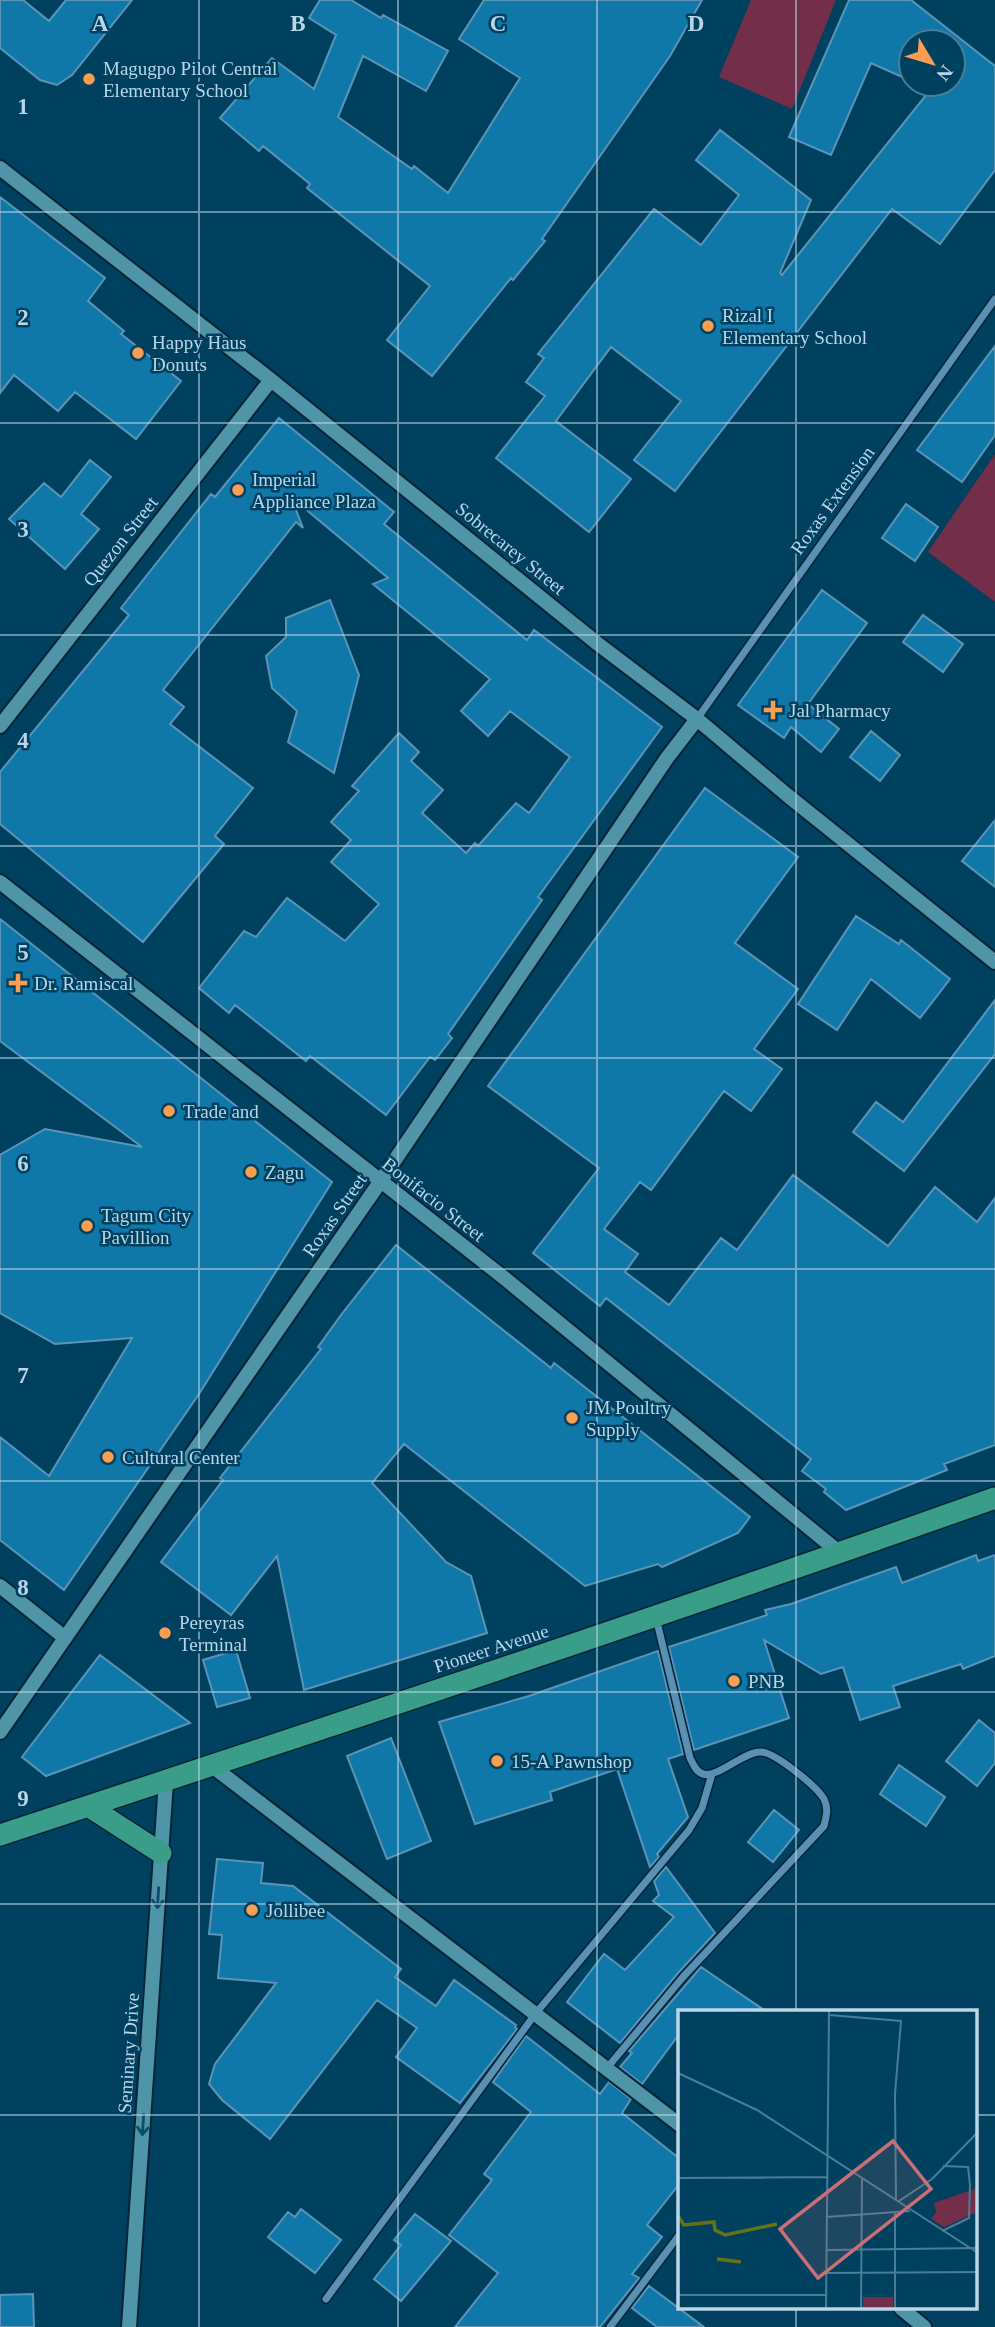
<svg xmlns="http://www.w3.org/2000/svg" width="995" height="2327" font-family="Georgia,serif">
  <rect width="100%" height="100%" fill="#004160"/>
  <path fill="#732e4a" d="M751,0H836L792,109L719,77Z
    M995,454V602L928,552Z"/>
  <path fill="#1077a9" stroke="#5c94b7" stroke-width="2" d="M0,0H23L49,21L66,0H132L72,75L57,85L40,80L0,48Z
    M320,0H351L381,18L383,15L448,51L426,91L363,56L338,117L412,169L414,166L448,193L520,78L459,39L484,0H702L670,56L542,239L545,241L513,280L511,278L432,376L387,340L430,286L307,188L310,184L263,146L259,151L220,118L272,58L314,89L336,35L309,18Z
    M849,0H911L995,66V170L940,244L892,209L675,491L634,460L681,401L611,347L556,421L631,479L589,532L496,458L545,396L526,382L544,358L538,354L654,209L701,245L739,195L696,160L720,130L811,200L780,273L782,275L931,89L919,84H953V42H911V81L871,63L831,155L789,137Z
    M0,197L105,278L88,301L124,331L121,334L181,381L136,439L75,392L58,411L14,375L0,393Z
    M995,346V435L962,482L917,450Z
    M279,418L394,512L384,524L527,640L534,630L662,727L538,897L542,900L448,1034L452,1038L435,1060L430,1057L386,1115L310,1056L306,1061L235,1005L229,1013L199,988L244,931L256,937L287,898L345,941L379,904L331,862L351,840L331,822L359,791L352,786L399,733L419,752L411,761L443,790L422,813L466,853L475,843L478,846L516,803L529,813L570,757L510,711L488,736L461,711L490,679L373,584L388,578L291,497L303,528L296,522L163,690L184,707L170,724L253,788L215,836L224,844L143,942L0,824V772L129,615L121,608L211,494L215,497Z
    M90,460L111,477L81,514L99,529L65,569L9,519L44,483L61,497Z
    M906,504L938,527L915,561L882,538Z
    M822,590L867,623L808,704L839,729L821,752L791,727L784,738L738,705Z
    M330,600L359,675L334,773L288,742L297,711L272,688L266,656L286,637V618Z
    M923,615L963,644L943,672L903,642Z
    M871,731L900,755L880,781L850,757Z
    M705,788L798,857L735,943L798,989L754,1049L782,1069L751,1111L724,1091L651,1190L640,1182L604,1229L638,1254L625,1272L669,1305L721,1238L737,1250L793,1175L888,1246L935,1187L977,1222L995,1198V1445L944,1464L947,1470L846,1510L824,1492L826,1489L802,1471L811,1459L606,1298L600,1306L533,1253L599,1168L488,1086Z
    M995,820V887L962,861Z
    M856,916L899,944L901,940L950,979L920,1018L871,979L837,1030L798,1004Z
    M0,919L332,1182L199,1394L64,1590L0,1540V1437L49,1476L132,1338L55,1344L0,1313V1155L45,1129L142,1147L0,1041Z
    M995,1000V1054L904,1171L853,1132L876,1102L903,1122Z
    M396,1245L551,1368L554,1363L750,1517L738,1533L662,1567L658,1564L585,1586L404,1444L372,1483L446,1562L471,1576L487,1633L304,1690L277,1556L231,1615L161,1562L223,1480L220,1478L321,1349L318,1347L341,1315Z
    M976,1555L978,1561L995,1555V1656L963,1669L961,1664L893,1686L900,1707L860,1720L843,1667L821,1674L764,1640L789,1718L694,1750L669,1647L767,1615L765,1610L791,1604L896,1567L902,1583Z
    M236,1650L250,1698L217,1707L203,1660Z
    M658,1651L683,1754L668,1759L688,1817L657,1854L659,1857L650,1867L617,1769L550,1792L552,1800L475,1824L439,1722L529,1696Z
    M100,1655L190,1723L46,1776L22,1757Z
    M979,1720L995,1733V1763L977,1786L946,1761Z
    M391,1738L431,1841L387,1859L347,1756Z
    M899,1765L945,1797L926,1826L880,1794Z
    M774,1810L799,1830L773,1862L748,1842Z
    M217,1859L263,1863L261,1883L293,1886L401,1969L395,1977L436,2006L454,1980L516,2025L515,2027L517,2029L460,2103L396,2057L417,2028L377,2000L270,2139L222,2100L209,2084L215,2064L276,1983L218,1978L222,1935L209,1934Z
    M666,1867L715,1933L678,1973L620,2043L567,2002L604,1954L625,1970L674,1917L653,1901L659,1895L654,1881Z
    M701,1967L767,2012H680V2033L642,2084L620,2067L632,2053L629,2051Z
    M526,2036L600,2094L609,2082L631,2099L622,2113L680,2159V2183L647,2225L662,2237L632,2274L639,2278L600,2327H455L498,2273L449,2235L492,2180L484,2174L531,2112L493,2082Z
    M301,2209L341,2240L315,2273L268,2237L288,2212L295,2217Z
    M415,2214L451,2241L401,2301L374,2279L401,2245L394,2240Z
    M649,2286L704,2327H657L632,2308Z
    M33,2294L34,2327H0V2295Z"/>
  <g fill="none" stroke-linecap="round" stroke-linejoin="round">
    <g stroke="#082637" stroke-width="10">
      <path id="street" d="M697,719L995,299
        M607,2068L683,1977L824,1826C826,1817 829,1809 824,1799C817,1787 773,1750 759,1752C742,1753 718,1778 703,1774C696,1772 693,1764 690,1758L656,1618
        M326,2299L536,2013L689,1830L702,1808L712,1774
        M610,2327L680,2234"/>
    </g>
    <g stroke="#082637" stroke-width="18">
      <path id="secondary" d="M0,168L271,380L598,644L697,719L787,795L995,962
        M0,726L271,380
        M0,882L503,1277L840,1553
        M0,1586L64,1637
        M0,1732L380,1182L667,758L697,719
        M212,1766L680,2125
        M901,2308L924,2327
        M129,2327L166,1781"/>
    </g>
    <g stroke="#082637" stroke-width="24">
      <path id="highway" d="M88,1806L161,1853
        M0,1835C333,1726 665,1615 995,1498"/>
    </g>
    <use href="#street" stroke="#5990b3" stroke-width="7"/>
    <use href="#secondary" stroke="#4f94a7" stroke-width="14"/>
    <use href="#highway" stroke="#399d8a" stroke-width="21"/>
  </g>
  <defs><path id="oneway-shaft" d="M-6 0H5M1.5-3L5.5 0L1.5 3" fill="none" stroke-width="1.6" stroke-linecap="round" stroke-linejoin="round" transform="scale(1.75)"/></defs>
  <g stroke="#0c4d6b">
    <use href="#oneway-shaft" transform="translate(158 1898) rotate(94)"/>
    <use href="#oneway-shaft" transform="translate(143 2125) rotate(94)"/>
  </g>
  <path fill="none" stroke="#bad6e8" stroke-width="2" stroke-opacity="0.55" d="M199,0V2327M398,0V2327M597,0V2327M796,0V2012M0,212H995M0,423H995M0,635H995M0,846H995M0,1058H995M0,1269H995M0,1481H995M0,1692H995M0,1904H995M0,2115H680M976,2115H995M796,2308V2327"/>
  <g fill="#fb9e51" stroke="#004160" stroke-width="2.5">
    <circle cx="89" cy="79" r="7"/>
    <circle cx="708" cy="326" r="7"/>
    <circle cx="138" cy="353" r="7"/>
    <circle cx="238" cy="490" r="7"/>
    <path d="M769.5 699.5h7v7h7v7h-7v7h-7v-7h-7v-7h7z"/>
    <path d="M14.5 972.5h7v7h7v7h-7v7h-7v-7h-7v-7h7z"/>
    <circle cx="169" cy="1111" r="7"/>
    <circle cx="251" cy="1172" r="7"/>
    <circle cx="87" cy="1226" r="7"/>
    <circle cx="572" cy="1418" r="7"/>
    <circle cx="108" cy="1457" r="7"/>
    <circle cx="165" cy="1633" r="7"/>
    <circle cx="734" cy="1681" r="7"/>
    <circle cx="497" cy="1761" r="7"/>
    <circle cx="252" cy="1910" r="7"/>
  </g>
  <g text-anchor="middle" stroke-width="5" stroke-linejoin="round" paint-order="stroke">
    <g font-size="19" fill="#bad6e8" stroke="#004160" text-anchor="start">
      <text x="103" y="75">Magugpo Pilot Central<tspan x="103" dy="22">Elementary School</tspan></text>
      <text x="722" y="322">Rizal I<tspan x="722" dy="22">Elementary School</tspan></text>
      <text x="152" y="349">Happy Haus<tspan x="152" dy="22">Donuts</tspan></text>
      <text x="252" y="486">Imperial<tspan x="252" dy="22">Appliance Plaza</tspan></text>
      <text x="789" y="717">Jal Pharmacy</text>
      <text x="34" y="990">Dr. Ramiscal</text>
      <text x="183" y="1118">Trade and</text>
      <text x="265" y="1179">Zagu</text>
      <text x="101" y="1222">Tagum City<tspan x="101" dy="22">Pavillion</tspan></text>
      <text x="586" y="1414">JM Poultry<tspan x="586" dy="22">Supply</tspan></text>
      <text x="122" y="1464">Cultural Center</text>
      <text x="179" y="1629">Pereyras<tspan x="179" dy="22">Terminal</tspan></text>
      <text x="748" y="1688">PNB</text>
      <text x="511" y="1768">15-A Pawnshop</text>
      <text x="266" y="1917">Jollibee</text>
    </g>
    <g font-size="19" fill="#bad6e8" stroke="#004160">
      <text transform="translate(832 500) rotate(-54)" y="7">Roxas Extension</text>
      <text transform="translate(120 541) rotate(-52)" y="7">Quezon Street</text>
      <text transform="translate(511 548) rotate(39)" y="7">Sobrecarey Street</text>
      <text transform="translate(434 1199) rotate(38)" y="7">Bonifacio Street</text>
      <text transform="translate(334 1215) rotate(-55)" y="7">Roxas Street</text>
      <text transform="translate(491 1648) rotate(-18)" y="7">Pioneer Avenue</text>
      <text transform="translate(128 2053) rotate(-86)" y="7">Seminary Drive</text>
    </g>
  </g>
  <g transform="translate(678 2010)">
    <rect width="299" height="299" fill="#004160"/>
    <path d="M299,178V202L266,217L253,209L258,202L256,193ZM185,287H215V298H185Z" fill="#732e4a"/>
    <path fill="none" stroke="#667314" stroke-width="3.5" d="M0,206L6,215L36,212L37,220L47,225L99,214M39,249L63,252"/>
    <path fill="none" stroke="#4a7d96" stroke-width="2" d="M151,5L223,11L217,84L218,189M0,63L79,100L300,243M0,168L149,167M221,191L254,169L300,122M148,207L232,201M264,221L291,208L292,175L290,157L265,156M149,240L300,238M148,263L300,262M0,285H148M148,298L151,1M183,298L184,168M217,298V202"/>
    <path fill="#cb6e75" fill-opacity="0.15" stroke="#cb6e75" stroke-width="3.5" d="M215,131L253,179L140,268L102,219Z"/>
    <rect width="299" height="299" fill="none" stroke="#bad6e8" stroke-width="3.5"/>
  </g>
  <g font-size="23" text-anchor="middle" font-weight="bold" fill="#bad6e8" stroke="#004160" stroke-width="5" stroke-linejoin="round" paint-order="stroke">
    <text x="100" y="31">A</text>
    <text x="298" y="31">B</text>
    <text x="498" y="31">C</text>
    <text x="696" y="31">D</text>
    <text x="23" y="114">1</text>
    <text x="23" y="325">2</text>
    <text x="23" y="537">3</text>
    <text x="23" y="748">4</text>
    <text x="23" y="960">5</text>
    <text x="23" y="1171">6</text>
    <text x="23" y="1383">7</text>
    <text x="23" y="1595">8</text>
    <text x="23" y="1806">9</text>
  </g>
  <g transform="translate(932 63) rotate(128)"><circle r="33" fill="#004160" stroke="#4a7d96" stroke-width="2"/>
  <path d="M0-5L12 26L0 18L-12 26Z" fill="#fb9e51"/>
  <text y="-10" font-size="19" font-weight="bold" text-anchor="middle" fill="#bad6e8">N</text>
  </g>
</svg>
